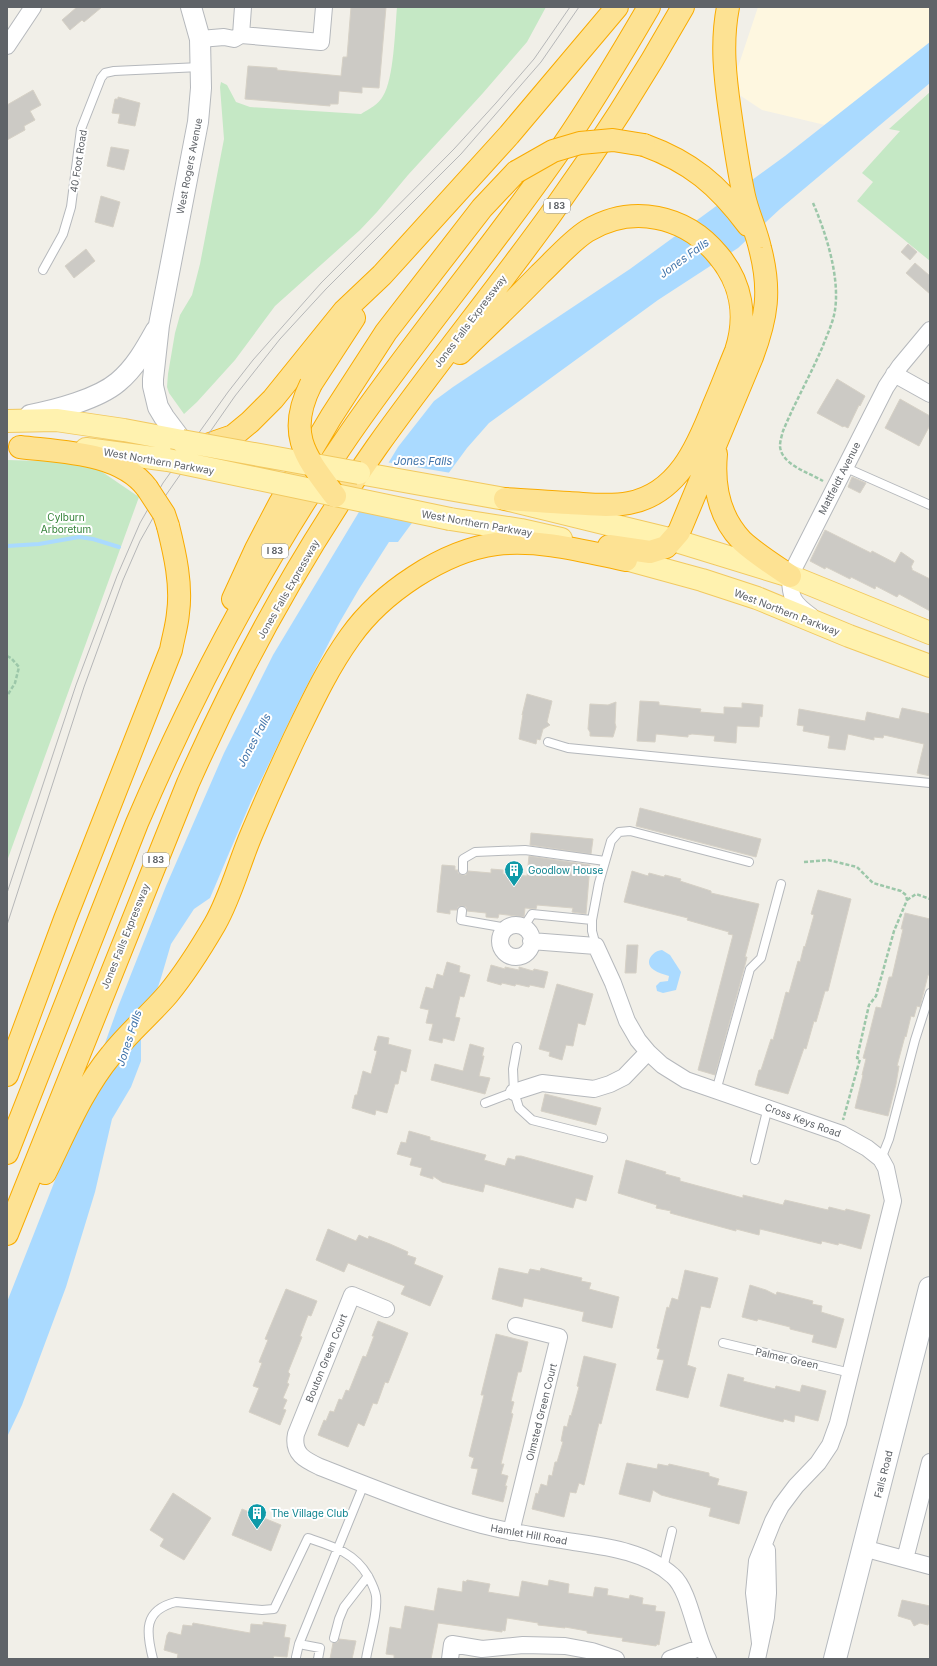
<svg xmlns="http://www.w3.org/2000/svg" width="937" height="1666" font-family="Inter,sans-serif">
  <rect width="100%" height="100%" fill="#f1efe8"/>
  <path fill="#fef7e0" d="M758,7H930V42L825,125L762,110L735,92L733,82Z"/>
  <path fill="#c5e8c5" d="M397,7H546L527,42L483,93L408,175L377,212L360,230L275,306L235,360L197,402L184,414L169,393L167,387L168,374L175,333L180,315L192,295L200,264L224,139L220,87L221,82L227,85L236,102L250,107L361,114C369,109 379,104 383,96C394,79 395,29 397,7Z
    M930,92V261L857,201L873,182L862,173L900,131L889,129Z
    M7,460L74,462L95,467L139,497L7,861Z"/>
  <path fill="#aadaff" d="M930,42V83L780,209L738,248L658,300L489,423L467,448L398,542H389L359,589L338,625L298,703L252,799L210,898L194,909L171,944L161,978L141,1037V1061L131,1087L112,1119L95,1192L66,1287L22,1405L7,1437V1302L63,1160L118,1007L166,886L224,753L273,655L398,447L434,401L453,387L630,269L785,156Z
    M662,950L670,955L681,972L676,990L663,993L657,991L656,986L660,982L668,981L669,976C664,974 658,973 654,970C643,963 652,951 662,950Z"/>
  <path fill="#f1efe8" d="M386,462L451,473L414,523L356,511Z"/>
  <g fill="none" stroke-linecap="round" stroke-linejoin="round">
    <path stroke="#aadaff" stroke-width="4" d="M7,546L39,544L79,537L93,539L119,547"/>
  </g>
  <path fill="#cccac5" stroke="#d6d1c6" d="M77,7H102L84,22L82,20L70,30L62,20Z
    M351,7H386L379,88L362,87V93L339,91L338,104H330V106L245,99L248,66L277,68V70L341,76L343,57H347Z
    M33,90L41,105L30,111L35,120L24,126L25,130L7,140V105Z
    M118,97L140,103L135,126L118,123L120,114L112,113L115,99H118Z
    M111,147L129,150L124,170L107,166Z
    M101,196L120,202L113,227L95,222Z
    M908,244L917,252L910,260L901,252Z
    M86,249L95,261L74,278L65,266Z
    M915,263L930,276V294L906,273Z
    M837,379L865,396L860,406L859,405L848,428L844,426L843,427L817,413Z
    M900,399L930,416V425L919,446L885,428Z
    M852,477L866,483L860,493L848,487Z
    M825,530L871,553L872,551L895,563L901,552L914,561L911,567L912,568V570L930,579V611L899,594L897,597L876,586L875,589L851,577L850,579L826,567L825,569L810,561Z
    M527,694L552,701L547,722L550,725L543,729L540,740L537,739L536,744L519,739L523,714L522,715Z
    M640,701L659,702V705L701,709L700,712L724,714V707L742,708V703L763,705L762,717L760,716L759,727L737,726L736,743L714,741L715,736L692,734L688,735V737L656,734L655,742L637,741Z
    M616,702L615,723L616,727L613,737L590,736V732L588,729L590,704L608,705Z
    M902,708L930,714V776L917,773L924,744L884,735L883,738L874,737V740L848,734L845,750L828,748L830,736L803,731L804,726L797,725L799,709L865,721L867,712L899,719Z
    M640,808L761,839L756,857L636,826Z
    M531,833L593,839L591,854L530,845Z
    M529,856L590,865L586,914L572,912L573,908L537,905L536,909L525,908L524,917L499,914L498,918L486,917V913L467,911L466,907L462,906L458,907L457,910H450V914L437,912L442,865L455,866V870H458V873L463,875H466L468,871L491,873V869L503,870V874L527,876Z
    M632,871L648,876L649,873L664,877L665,875L681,879L680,881L711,891V893L759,904L745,957H747L744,969L715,1075L698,1070L733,935L728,934L729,932L687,920L688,918L624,902Z
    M818,890L851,899L828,991H825L816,1022L814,1021L806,1049L804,1048L788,1094L755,1085L759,1070H761L771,1039L773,1040L786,992L789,993L798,961L800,962L804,946L805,947L814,915L811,914Z
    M905,913L930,919V975H928L920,1007L917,1006L914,1017L911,1016L906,1037L905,1036L897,1066H899L896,1084L888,1116L855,1108L863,1075H862L866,1059L863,1058L867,1043L876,1007L881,1008L889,977H892L903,929H901Z
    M627,945H638L636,973H625Z
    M447,962L460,966L459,972L470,975L464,997L460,996L455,1017L460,1018L454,1041L443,1038L442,1043L429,1040L433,1024L426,1023L429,1010L420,1008L426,987L433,989L437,974L443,976Z
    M491,965L505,969V967L519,970V967L533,971L534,969L548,972L544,988L530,985L529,987L516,984L515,986L502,983L501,985L487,981Z
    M557,984L593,994L585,1025L578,1023L573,1046L566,1045L562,1060L549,1056L550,1052L539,1049Z
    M378,1036L389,1038L388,1044L411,1050L406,1072L401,1070L398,1084H395L387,1113L376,1110L375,1115L352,1108L355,1095H357L363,1071L371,1074L377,1051L374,1050Z
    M470,1044L484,1048L482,1056H484L479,1076L490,1078L485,1094L431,1080L435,1064L463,1071Z
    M545,1094L601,1108L596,1125L541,1111Z
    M409,1131L430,1137V1140L486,1155L484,1160L505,1166L508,1158L515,1160L516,1156H521L593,1176L586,1201L576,1198L573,1208L485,1184L483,1192L442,1182L433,1176V1179L420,1175L422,1168L410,1165L412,1158L397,1154L401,1142L406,1143Z
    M626,1160L666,1172L665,1174L680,1178V1181L743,1198V1195L783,1205L785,1200L828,1210L829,1207L845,1211L846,1209L870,1215L861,1249L839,1243L838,1245L822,1241L821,1244L760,1229L759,1235L736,1229V1231L670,1213L671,1211L656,1208L657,1205L618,1193Z
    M328,1229L356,1241L359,1235L368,1239L369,1236L390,1244L408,1252L407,1255L416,1258L414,1264L443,1276L430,1306L401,1294L405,1286L348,1263L344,1272L316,1260Z
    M499,1268L528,1274L530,1269L540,1271L541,1268L556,1272L582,1278L581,1281L591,1283L589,1289L619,1297L612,1328L582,1321L584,1312L524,1298L522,1307L492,1299Z
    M685,1270L718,1278L710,1308L701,1306L687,1365L696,1368L688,1398L656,1390L664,1360L657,1359L660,1349L657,1348L667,1307L669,1308L672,1298L678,1300Z
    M750,1285L766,1290L776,1295L777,1292L813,1301L812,1304L822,1306L821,1312L844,1319L836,1348L812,1342L814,1335L790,1329V1327L758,1319L757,1321L742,1317Z
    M286,1289L317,1301L311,1316L308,1315L300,1336L302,1337L288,1372L290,1374L287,1383L289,1384L283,1398L287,1400L283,1409L286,1410L280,1425L249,1412L259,1388L253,1386L262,1363L259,1362L268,1340L265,1339Z
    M378,1321L408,1333L388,1383L385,1382L377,1404L373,1403L364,1426L358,1423L348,1447L318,1435L324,1420L326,1421L330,1411L334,1412L339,1399L342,1400L346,1390L349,1391L363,1356L366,1357L374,1336H372Z
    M496,1334L528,1342L521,1372H518L511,1401L514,1402L511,1413L513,1414L501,1464H504L501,1474L508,1476L505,1486H507L503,1502L472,1494L478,1469L471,1468L474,1458L469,1456L484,1395H481Z
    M584,1356L616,1364L601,1424L599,1423L584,1485L579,1483L576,1493L570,1492L564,1517L532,1509L536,1493L538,1494L541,1484L547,1486L549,1475L552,1476L555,1462H557L563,1442L561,1441L564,1426L567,1427L570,1415L571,1416L579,1387L577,1386Z
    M728,1374L744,1378L743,1381L775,1389L776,1386L800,1392L802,1385L826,1391L818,1421L795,1415L794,1422L784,1419L783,1422L720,1406Z
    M627,1463L657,1469L658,1464L668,1466L669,1464L709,1473V1476L719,1479L717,1485L747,1492L739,1524L709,1516L711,1508L661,1495L653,1490L650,1502L619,1494Z
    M173,1493L211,1518L184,1560L160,1546L164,1539L150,1530Z
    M242,1509L281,1525L271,1551L232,1535Z
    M467,1580L490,1584L488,1592L519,1597L522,1581L548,1586L549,1580L569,1584L568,1593L593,1597L595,1587L608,1589L607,1595L629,1599L630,1595L643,1598L642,1604L656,1606L655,1611L665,1612L659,1645L657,1644L656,1646L622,1641L623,1638L587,1633V1631L565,1627V1628L538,1625V1623L507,1618L505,1631L502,1630V1632L438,1623L431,1659H394V1655L386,1654L390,1627L401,1629L405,1606L434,1611L438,1588L462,1592L463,1581L466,1582Z
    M902,1600L930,1606V1616L928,1625L920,1623L914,1626L911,1620L898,1616Z
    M263,1622L286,1625L284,1637L290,1638L287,1657L274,1656L273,1659H177L178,1654L164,1650L167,1635L169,1632L181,1635L183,1625L192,1626L193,1623L250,1633L251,1624L263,1625Z
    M339,1639L356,1641L352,1659H330L333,1643L338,1642Z"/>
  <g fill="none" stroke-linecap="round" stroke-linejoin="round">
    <g stroke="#b5b8bc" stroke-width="10">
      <path id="service" d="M43,270L63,234L71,207L81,129L101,78L105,73L114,71L200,67
        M844,467L930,505
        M548,742L568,748L930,783
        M463,870V859L475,852L525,850L605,861
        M462,911L461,920L507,928
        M523,928L532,914L592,920
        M596,946L592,931V920L599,883L611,841L619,832L630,831L749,862
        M517,1047L513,1069L514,1092L519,1108L532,1120L603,1138
        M716,1091L750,969L761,958L781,884
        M485,1103L514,1092
        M881,1159L889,1139L915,1040L930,993
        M755,1160L768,1107
        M723,1343L851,1373
        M663,1568L672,1531
        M334,1638L339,1619L344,1607L368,1576
        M299,1644L320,1648L318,1659
        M296,1657L299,1644L364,1484
        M153,1659C146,1632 143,1610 176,1602L262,1610L274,1609L308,1538C332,1546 354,1552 368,1576C371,1582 375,1589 376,1596C378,1614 369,1640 366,1659"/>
    </g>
    <g stroke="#b5b8bc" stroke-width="18">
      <path id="minor" d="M241,35L243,7
        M200,39L224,37L234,39L241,35L321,42L324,7
        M7,46L33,7
        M894,374L930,394
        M811,616C793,603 790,598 790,576L886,387L900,366L930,330
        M500 941a16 16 0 1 1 32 0a16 16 0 1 1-32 0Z
        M531,941L596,946L613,983L627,1021L638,1040L648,1052L662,1065L686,1080L842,1134L867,1148L881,1159L886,1168L893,1201L838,1423L830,1445L818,1463L796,1486L781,1506L773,1521L757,1561L754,1593L760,1643
        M514,1092L542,1083L594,1089L610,1084L624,1077L648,1052
        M386,1309L352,1295L296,1434C292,1454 305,1460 320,1467C374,1488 427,1510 482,1525C512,1533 544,1537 574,1542C608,1547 647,1552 673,1576C690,1591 695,1637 708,1659
        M511,1532L559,1337L516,1326
        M863,1548L930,1566
        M905,1559L930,1462
        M450,1659L452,1644L482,1649L523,1645L565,1646L592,1651L616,1659
        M670,1659L702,1647
        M757,1659L766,1617L768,1593L767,1550"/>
    </g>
    <g stroke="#b5b8bc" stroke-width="22">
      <path id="tertiary" d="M30,415C56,410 98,399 118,382C135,368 146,348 156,330
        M182,441L164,417L158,407L153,386V379L159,325L198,122L201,88L200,39L191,7"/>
    </g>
    <g stroke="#b6babf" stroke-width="24">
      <path id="secondary" d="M835,1659L930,1288"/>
    </g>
    <g stroke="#f2c960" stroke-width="24">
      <path id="primary" d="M7,421L56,420L124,430L182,441
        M86,449L168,460
        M359,473L505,499L673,540L790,576L930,633
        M450,519L521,530L561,539
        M607,554L702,580L757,598L849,636L930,666"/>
    </g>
    <g stroke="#f9ab00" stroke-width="24">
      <path id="motorway" d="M644,145C691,162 718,185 748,225
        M460,353C487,327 514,301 540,274C555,260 570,242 587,231C632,204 685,215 718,255C742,283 747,317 736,351C728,370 721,389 713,407C697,448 677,494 629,503C609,507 589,504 569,503C548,502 526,500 505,499
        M311,384L354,318
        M207,445L233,436L250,422L273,399L344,311L382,275L509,135L617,7
        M20,447C61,452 120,452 147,488
        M716,454C713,486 719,517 742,541C756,554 774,565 790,576
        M609,546L650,552L666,547L679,532L752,357C767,317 771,290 760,248C756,230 748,214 744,196C738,168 734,140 730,112C725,77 721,43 728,7
        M233,599L256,549L280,503L331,417L386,332L482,208L516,172
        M7,1075L65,919L171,650C173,638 177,626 178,613C182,585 175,554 168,526
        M7,1153L137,823C195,688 264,557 348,436C416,337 494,246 562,147C593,102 621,55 649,7
        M45,1173C65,1133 82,1090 111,1055C128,1033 150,1015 168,994C186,972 201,948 215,924C231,896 239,863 252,833C265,802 279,771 294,739C311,704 327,669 350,637C381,593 443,551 496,544C540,539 583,551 626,560
        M7,1234L188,783C240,666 302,553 376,448C432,369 494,293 551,214C599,147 643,78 683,7"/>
    </g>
    <path stroke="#9cc7a9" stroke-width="2.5" stroke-dasharray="4 2" stroke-linecap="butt" d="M813,203C826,233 840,277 835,310C833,323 827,335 822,348C810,376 795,402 783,431C782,435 780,441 780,446C781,465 810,473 823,481
      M7,656L11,658L19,667L15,683L7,696
      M804,862L828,860L857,867L873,883L901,891L906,895L907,900L894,931L876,996L869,1005L857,1058L860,1059L843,1120
      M907,900L916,894L930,899"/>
    <use href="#service" stroke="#fff" stroke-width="8"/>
    <use href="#minor" stroke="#fff" stroke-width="16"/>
    <use href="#tertiary" stroke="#fff" stroke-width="20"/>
    <use href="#secondary" stroke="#fff" stroke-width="22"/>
    <use href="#primary" stroke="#fff2af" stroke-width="22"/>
    <use href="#motorway" stroke="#fde293" stroke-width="22"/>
    <path stroke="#b6b7b8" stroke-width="1" d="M7,893L76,685L117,576L140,523L163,483L228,392L253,360L321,283L454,149L496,103L534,59L570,7
      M7,925L84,687L123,580L140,541L166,495L235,396L280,339L326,289L461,154L541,62L579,7"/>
    <g stroke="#f2c960" stroke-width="24" stroke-linecap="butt">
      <path id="primary-bridge" d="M182,441L359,473
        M168,460L450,519"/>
    </g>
    <g stroke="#f9ab00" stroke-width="24" stroke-linecap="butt">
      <path id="motorway-bridge" d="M516,172L553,151L580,143L613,140L644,145
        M311,384C286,434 305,456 335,496
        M147,488L164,514L168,526"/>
    </g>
    <use href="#primary-bridge" stroke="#fff2af" stroke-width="22"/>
    <use href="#motorway-bridge" stroke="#fde293" stroke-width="22"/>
  </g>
  <defs>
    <g id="building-pin" transform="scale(1)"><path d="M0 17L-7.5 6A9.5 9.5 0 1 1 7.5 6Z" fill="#0f9aa8" stroke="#fff"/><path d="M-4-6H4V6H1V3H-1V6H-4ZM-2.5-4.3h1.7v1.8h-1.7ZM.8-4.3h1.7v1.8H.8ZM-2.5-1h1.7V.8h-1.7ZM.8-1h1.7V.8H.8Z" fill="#fff"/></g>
  </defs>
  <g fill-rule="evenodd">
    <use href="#building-pin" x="514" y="870"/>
    <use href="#building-pin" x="257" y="1513"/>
  </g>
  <g text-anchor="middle" stroke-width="4" stroke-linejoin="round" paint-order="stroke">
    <g fill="#fff" stroke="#8f9295" stroke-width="1">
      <rect x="544" y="199" width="26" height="14" rx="3"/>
      <rect x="262" y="544" width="26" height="14" rx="3"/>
      <rect x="143" y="853" width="26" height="14" rx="3"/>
    </g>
    <g font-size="9" font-weight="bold" fill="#5f6368">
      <text x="557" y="209">I 83</text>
      <text x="275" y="554">I 83</text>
      <text x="156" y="863">I 83</text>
    </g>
    <g font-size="10" fill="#5f6368" stroke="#fff">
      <text transform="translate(78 161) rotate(-81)" y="4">40 Foot Road</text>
      <text transform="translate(189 166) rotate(-79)" y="4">West Rogers Avenue</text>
      <text transform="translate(470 321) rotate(-53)" y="4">Jones Falls Expressway</text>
      <text transform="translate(159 461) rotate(10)" y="4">West Northern Parkway</text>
      <text transform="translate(839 478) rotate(-63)" y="4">Mattfeldt Avenue</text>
      <text transform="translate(477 523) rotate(10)" y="4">West Northern Parkway</text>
      <text transform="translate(288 589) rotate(-60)" y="4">Jones Falls Expressway</text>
      <text transform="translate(787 612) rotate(21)" y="4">West Northern Parkway</text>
      <text transform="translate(125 936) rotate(-68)" y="4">Jones Falls Expressway</text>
      <text transform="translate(803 1120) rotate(20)" y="4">Cross Keys Road</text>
      <text transform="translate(326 1358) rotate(-68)" y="4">Bouton Green Court</text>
      <text transform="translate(787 1358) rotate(13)" y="4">Palmer Green</text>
      <text transform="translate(541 1412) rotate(-76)" y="4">Olmsted Green Court</text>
      <text transform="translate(883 1474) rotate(-76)" y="4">Falls Road</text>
      <text transform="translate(529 1534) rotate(10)" y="4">Hamlet Hill Road</text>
    </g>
    <g font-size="10" fill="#348238" stroke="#fff">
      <text x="66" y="521">Cylburn<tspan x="66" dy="12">Arboretum</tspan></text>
    </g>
    <g font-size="10" fill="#0d838f" stroke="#fff" text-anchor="start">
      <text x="528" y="874">Goodlow House</text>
      <text x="271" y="1517">The Village Club</text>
    </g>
    <g font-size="11" font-style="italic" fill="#4174aa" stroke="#fff">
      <text transform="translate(684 258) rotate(-36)" y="4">Jones Falls</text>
      <text x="423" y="465">Jones Falls</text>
      <text transform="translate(254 740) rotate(-62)" y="4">Jones Falls</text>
      <text transform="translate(129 1038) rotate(-72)" y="4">Jones Falls</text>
    </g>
  </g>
  <rect width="937" height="1666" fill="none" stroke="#5f6368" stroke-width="16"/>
</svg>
